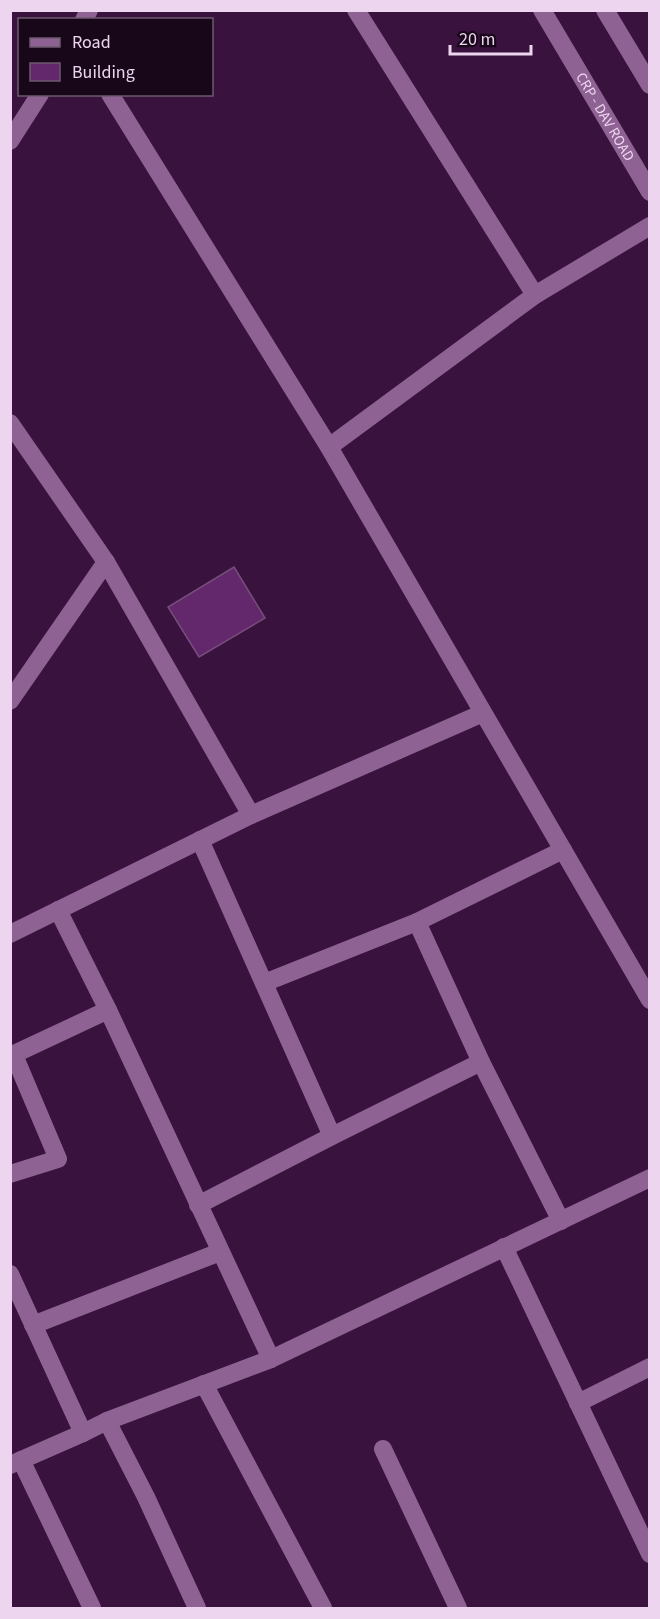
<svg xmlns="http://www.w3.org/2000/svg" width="660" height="1619" font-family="'Source Sans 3',sans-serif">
  <rect width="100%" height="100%" fill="#39133e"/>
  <path fill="#63276b" stroke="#774d7c" stroke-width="1.5" d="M234,567L265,618L199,657L168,607Z"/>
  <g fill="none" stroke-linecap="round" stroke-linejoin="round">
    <g stroke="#8e6393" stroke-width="18">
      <path d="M356,10L535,295"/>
      <path id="s1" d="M542,10L650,192"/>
      <path d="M605,10L650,85"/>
      <path d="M84,20L89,10"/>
      <path d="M110,94L329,447"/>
      <path d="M10,141L40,94"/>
      <path d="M650,226L535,295L329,447L650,1000"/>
      <path d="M10,423L106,562L251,815L10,934"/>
      <path d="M10,701L106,562"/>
      <path d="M251,815L483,713"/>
      <path d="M58,910L108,1010L271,1359"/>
      <path d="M264,983L417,922"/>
      <path d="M10,1056L108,1010"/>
      <path d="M332,1136L481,1062"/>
      <path d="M10,1174L58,1159L14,1055"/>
      <path d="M198,1205L332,1136L200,840"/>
      <path d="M561,1221L481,1062L417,922L563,850"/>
      <path d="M504,1247L650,1554"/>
      <path d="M10,1274L83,1433"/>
      <path d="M33,1325L220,1252"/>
      <path d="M204,1384L323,1608"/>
      <path d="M578,1403L650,1367"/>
      <path d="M107,1421L146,1497L197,1608"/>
      <path d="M383,1449L458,1608"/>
      <path d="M21,1460L92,1608"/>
      <path d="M10,1465L83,1433L107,1421L271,1359L650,1178"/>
    </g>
  </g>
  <g text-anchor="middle" stroke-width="4.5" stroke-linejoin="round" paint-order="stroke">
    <g font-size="15" fill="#edd5ef" stroke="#170719">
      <text dy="5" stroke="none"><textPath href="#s1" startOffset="124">CRP - DAV ROAD</textPath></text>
    </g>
  </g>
  <rect width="660" height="1619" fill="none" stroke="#edd5ef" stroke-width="24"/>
  <rect x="18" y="18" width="195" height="78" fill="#170719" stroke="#6d596f" stroke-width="1.5"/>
  <rect x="30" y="38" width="30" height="9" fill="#8e6393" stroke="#6d596f" stroke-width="1.5"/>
  <text x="72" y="48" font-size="18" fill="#edd5ef">Road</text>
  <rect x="30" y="63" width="30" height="18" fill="#63276b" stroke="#6d596f" stroke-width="1.5"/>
  <text x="72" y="78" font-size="18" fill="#edd5ef">Building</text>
  <path d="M450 45v9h81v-9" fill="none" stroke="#edd5ef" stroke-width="3"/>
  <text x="459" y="45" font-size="18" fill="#edd5ef" stroke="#170719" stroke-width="4.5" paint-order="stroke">20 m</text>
</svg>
